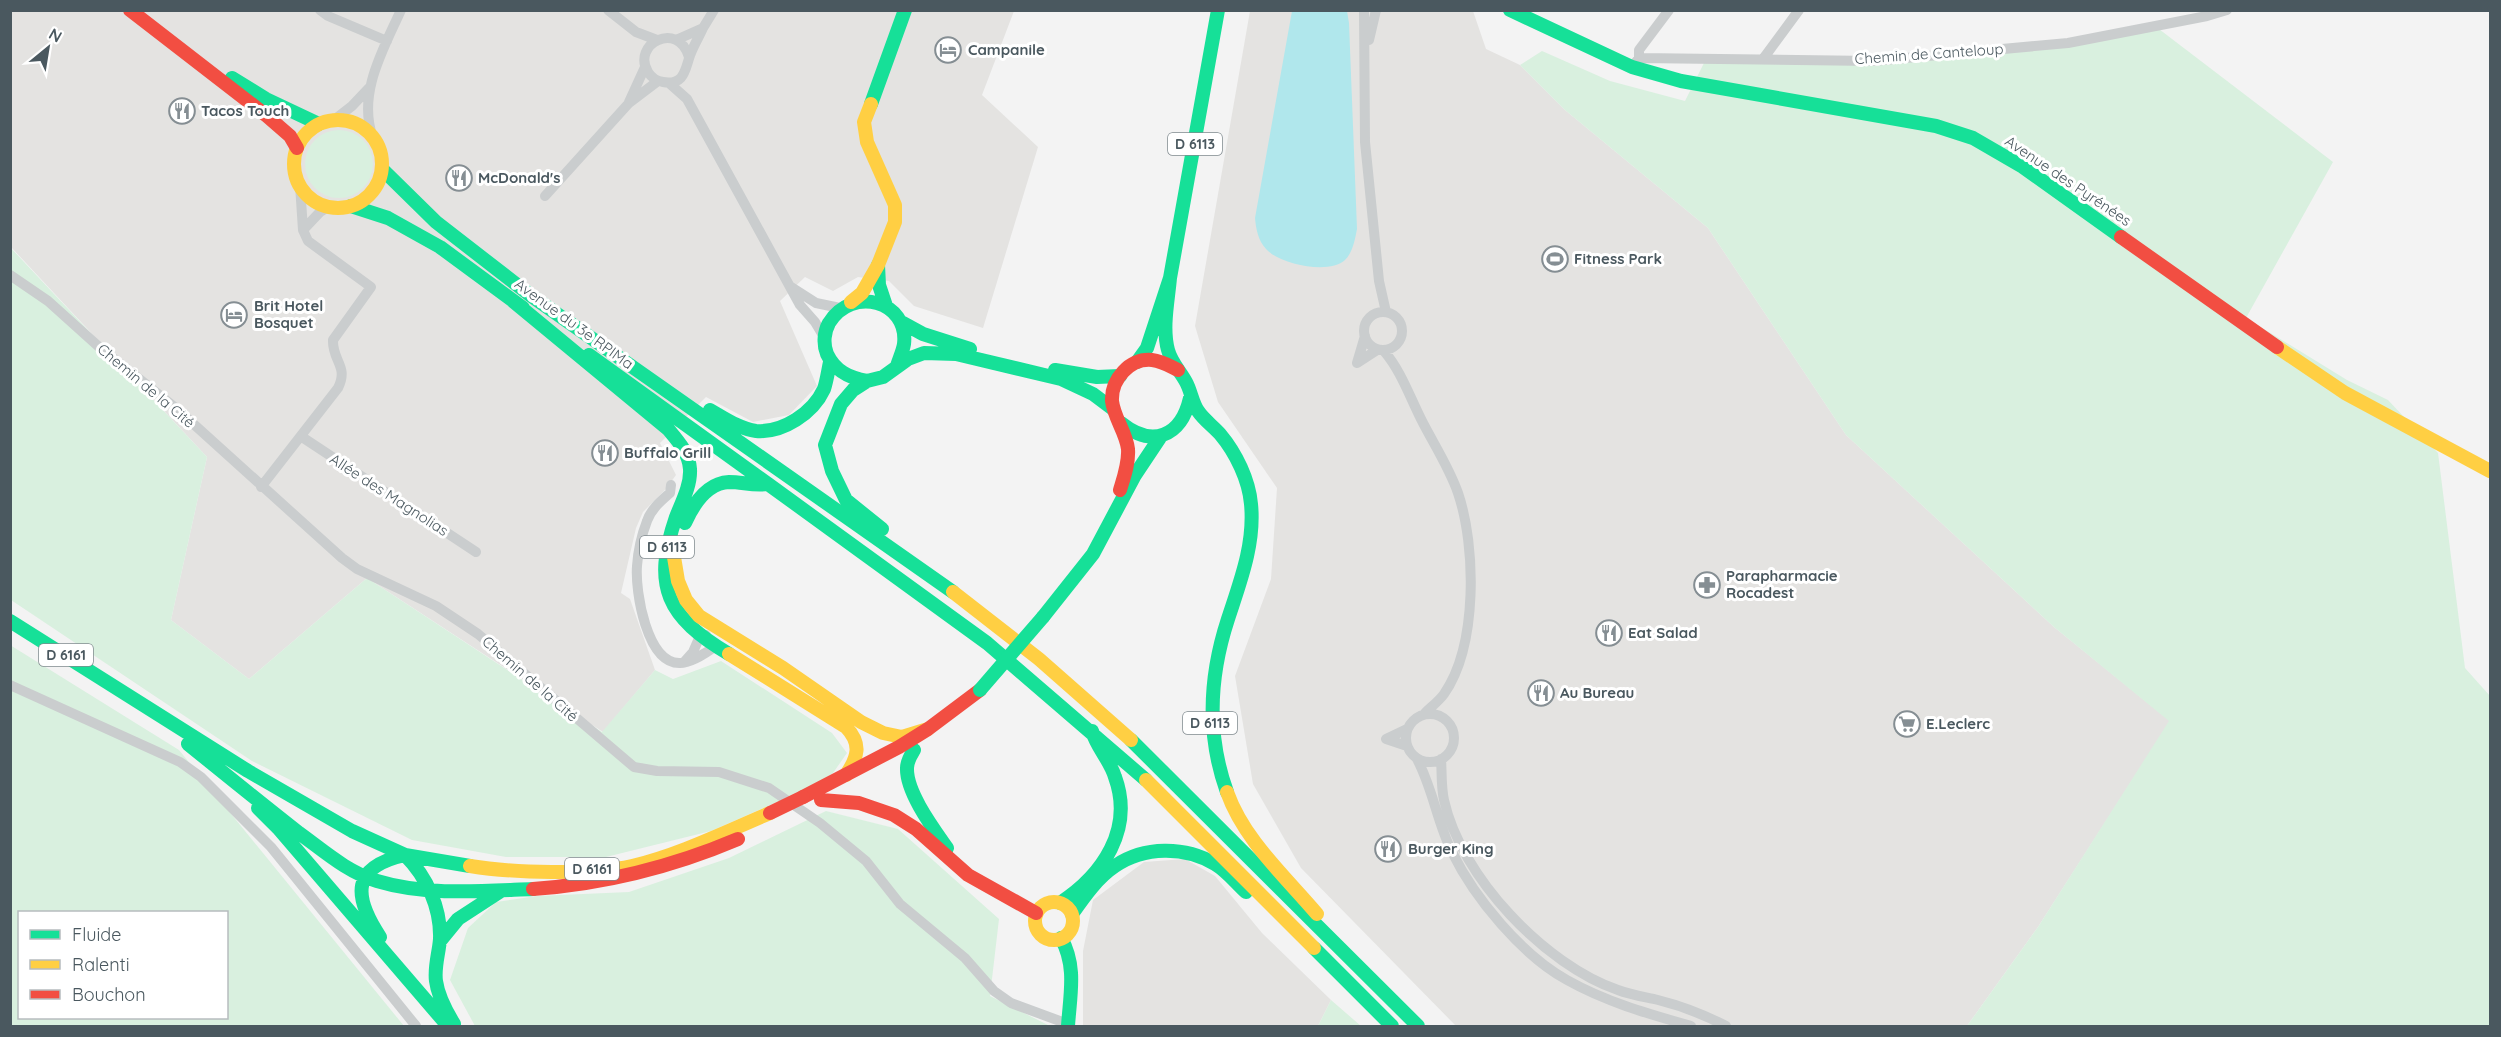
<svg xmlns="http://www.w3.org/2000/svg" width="2501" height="1037" font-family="Quicksand,sans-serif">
  <rect width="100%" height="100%" fill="#f3f3f3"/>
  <path fill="#e4e3e1" d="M11,11H1014L982,95L1038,147L983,328L914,306L889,281L858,277L833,291L805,277L780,301L817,386L789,415L753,422L706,397L660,443L676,475L665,490L643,512L636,528L621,593L630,599L655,670L603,732L367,578L249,679L171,620L207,457L11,247Z
    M1250,11H1473L1486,49L1520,65L1565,110L1708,228L1846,435L2054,627L2170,721L2038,927L1967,1026H1456L1301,868L1253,784L1235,676L1271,579L1277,488L1218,402L1195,326Z
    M1185,859L1215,876L1262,933L1331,1000L1318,1026H1083V951L1093,900L1144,862Z"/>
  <path fill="#d9f0df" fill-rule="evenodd" d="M2155,26L2333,162L2246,318L2347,380L2388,400L2438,453L2465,668L2490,696V1026H1967L2038,927L2169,721L2054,627L1846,435L1708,228L1565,110L1520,65L1542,51L1610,81L1685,101L1704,63L1875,61L2052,45Z
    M305 164a34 34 0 1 1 68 0a34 34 0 1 1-68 0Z
    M10,247L207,457L171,620L249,679L367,578L602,732L655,670L673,679L721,661L832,733L847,753L833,773L814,786L711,831L606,857H506L412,840L252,761L11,600Z
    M10,645L179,750L404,1026H11ZM20,912H226V1018H20Z
    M826,811L898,829L999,919L990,996L1050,1026H475L450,980L468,928L496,902L537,896L629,892L729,858Z
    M1331,1000L1361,1026H1318Z"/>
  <path fill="#b0e7ec" d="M1292,11H1347L1349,23L1357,229C1355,239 1353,252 1345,260C1329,275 1279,264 1266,249C1258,240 1256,229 1255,218Z"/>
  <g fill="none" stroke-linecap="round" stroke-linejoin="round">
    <path stroke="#cacdce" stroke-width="10" d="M320,10L328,16L387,41
      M608,10L636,32L657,40
      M1364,10L1365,142L1379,281L1386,312
      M703,28L714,10
      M676,40L703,28C699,37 694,45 691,53C685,67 686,86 663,82C657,81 651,77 648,72C631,44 678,20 689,57
      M1369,40L1376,10
      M1639,58V50L1669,10
      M1763,59L1799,10
      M1632,67L1639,58L1873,61L2068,43L2207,16L2227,10
      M669,83L687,99L800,305L815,322L824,337
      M629,102L645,67
      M334,120L352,106L369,88
      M373,138C357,94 383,50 401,10
      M545,196L629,103L658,81
      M303,230L320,212L328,207
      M10,275L48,301L98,346L178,410L342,558L357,569L436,606L478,634L634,767L657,771L719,772L769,788L820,823L866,861L900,904L965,958L994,991L1011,1003L1068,1024
      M791,287L816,303L840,308
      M1364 331a19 19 0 1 1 38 0a19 19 0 1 1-38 0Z
      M1365,336L1357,363L1377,350
      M1384,351C1401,371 1409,395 1421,419C1433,443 1449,467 1458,493C1476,546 1478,645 1444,694C1439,701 1431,707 1425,713
      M302,437L476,552
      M671,485L670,493C661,501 651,509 647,521C642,534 638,552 637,566C635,592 647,664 680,663C691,663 709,651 717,645
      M261,487L338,388C349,366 332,361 333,340L371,287L308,241L303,230L300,185
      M685,661L693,652L700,636L706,635
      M10,685L180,762L201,777L271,847L416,1026
      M1406 738a24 24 0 1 1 48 0a24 24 0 1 1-48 0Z
      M1407,746L1386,739L1407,729
      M1417,759C1433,789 1437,822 1452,852C1475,899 1522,955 1567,980C1606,1002 1649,1014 1691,1026
      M1441,759C1442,773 1441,787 1444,800C1461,877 1545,965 1618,990C1631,995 1645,997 1658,1000C1682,1006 1705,1015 1726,1026"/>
    <path stroke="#16e098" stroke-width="14" d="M1510,10L1632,67L1681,81L1936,126L1973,138L2023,167L2121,237
      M232,78L266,99L319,124
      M871,104L905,10
      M382,169L436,222L530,295L953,592
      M351,206L388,218L440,247L523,308
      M878,265L879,285L886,306
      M1170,278C1168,301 1162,328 1168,350C1171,362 1180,371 1186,382C1191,391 1192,402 1198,411C1204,420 1213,426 1220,434C1236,453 1249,480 1251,504C1255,544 1240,582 1228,619C1209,677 1206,734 1227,792
      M513,301L668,429C678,441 689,453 690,469C691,485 682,502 676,517C652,587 667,617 729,654
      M901,322L923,334L970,349
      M589,355L768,484
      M1137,362L1147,348L1170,278L1218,10
      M1055,370L1097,377L1120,376
      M867,381C849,378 835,371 827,354C823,344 824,332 829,323C852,285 909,301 904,344C903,351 899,359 897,366
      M710,410C724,418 740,429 756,431C783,433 813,413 824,389C827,380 828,371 830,362
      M1121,423C1152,448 1181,437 1190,398
      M768,484L987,643L1146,780
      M685,523C693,505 707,483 729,482C743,482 752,486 768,484
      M882,529L846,500L832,471L825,445L841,404L853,390L867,381L883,377L908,359L924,353L956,354L1061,379L1093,394L1113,409
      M1043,617L1093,554L1135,475L1161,436
      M10,621L248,771L352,831L405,855L470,866
      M1131,740L1418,1026
      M188,744C225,774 262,804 299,833C324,851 347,872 377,881C426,896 482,891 533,889
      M914,750C911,755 907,761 907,768C906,792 933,828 947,848
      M258,808L278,828L448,1026
      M1060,903C1103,875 1134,829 1115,777C1110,760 1097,748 1092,731
      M1072,914C1084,897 1097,878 1115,866C1144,846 1185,846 1215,864C1227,871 1236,883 1246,892
      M380,937C353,896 351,867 405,855C427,877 441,908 440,939C439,953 434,967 436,981C438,996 446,1011 454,1024
      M1061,938C1077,966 1070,995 1068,1026
      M440,941L458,919L501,891
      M1314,948L1392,1026"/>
    <path stroke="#ffcf43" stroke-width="14" d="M294 164a44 44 0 1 1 88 0a44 44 0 1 1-88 0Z
      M851,302L862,293L878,265L895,222V205L867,142L864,122L871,104
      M2277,347L2345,393L2490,471
      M676,547L674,557L678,581L686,600L699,616L783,668L861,722L883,733L902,737L928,729
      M953,592L1039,659L1131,740
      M729,654L846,727C862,744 858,757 846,775
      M1146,780L1314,948
      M1227,792C1244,840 1285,876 1317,914
      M470,866C513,873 590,875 632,866C679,855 725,832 770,813
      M1035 921a19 19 0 1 1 38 0a19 19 0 1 1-38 0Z"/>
    <path stroke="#f24e42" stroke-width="14" d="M130,10L267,116L290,136L297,148
      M2121,237L2277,347
      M1120,490C1124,477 1129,463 1128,449C1126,432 1114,418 1112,401C1111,379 1130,358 1152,360C1162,361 1170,366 1178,370
      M803,797L899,747L928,729L980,690
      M821,800L859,803L894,815L916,829L968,875L1036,913
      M533,889C604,884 672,867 738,839"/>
    <path stroke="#16e098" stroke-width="14" d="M980,690L1043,617"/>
    <path stroke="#f24e42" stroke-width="14" d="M770,813L803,797"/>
  </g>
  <defs>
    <g id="hotel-ring" transform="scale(1.35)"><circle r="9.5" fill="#fff" stroke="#858e93" stroke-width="1.5"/><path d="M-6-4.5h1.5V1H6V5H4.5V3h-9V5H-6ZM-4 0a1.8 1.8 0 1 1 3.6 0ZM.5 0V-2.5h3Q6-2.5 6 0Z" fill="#858e93"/></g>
    <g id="restaurant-ring" transform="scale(1.35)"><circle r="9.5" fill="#fff" stroke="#858e93" stroke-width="1.5"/><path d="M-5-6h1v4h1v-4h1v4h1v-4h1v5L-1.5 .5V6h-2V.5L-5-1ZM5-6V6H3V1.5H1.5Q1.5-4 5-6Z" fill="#858e93"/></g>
    <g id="stadium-ring" transform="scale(1.35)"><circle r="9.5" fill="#fff" stroke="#858e93" stroke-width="1.5"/><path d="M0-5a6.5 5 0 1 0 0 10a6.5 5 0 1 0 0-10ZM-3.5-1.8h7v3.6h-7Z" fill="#858e93"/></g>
    <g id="pharmacy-ring" transform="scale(1.35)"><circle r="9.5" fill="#fff" stroke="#858e93" stroke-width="1.5"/><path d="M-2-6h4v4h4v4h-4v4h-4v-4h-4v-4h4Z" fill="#858e93"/></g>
    <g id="supermarket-ring" transform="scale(1.35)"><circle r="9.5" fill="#fff" stroke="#858e93" stroke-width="1.5"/><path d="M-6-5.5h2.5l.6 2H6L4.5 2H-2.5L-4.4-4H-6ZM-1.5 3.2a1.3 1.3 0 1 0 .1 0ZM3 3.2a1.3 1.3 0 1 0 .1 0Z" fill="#858e93"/></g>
  </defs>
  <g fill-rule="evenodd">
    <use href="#hotel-ring" x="948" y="50"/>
    <use href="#restaurant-ring" x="182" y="111"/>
    <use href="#restaurant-ring" x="459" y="178"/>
    <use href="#stadium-ring" x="1555" y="259"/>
    <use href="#hotel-ring" x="234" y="315"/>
    <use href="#restaurant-ring" x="605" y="453"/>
    <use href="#pharmacy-ring" x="1707" y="585"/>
    <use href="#restaurant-ring" x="1609" y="633"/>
    <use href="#restaurant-ring" x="1541" y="693"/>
    <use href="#supermarket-ring" x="1907" y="724"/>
    <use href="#restaurant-ring" x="1388" y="849"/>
  </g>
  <g text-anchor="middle" stroke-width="6" stroke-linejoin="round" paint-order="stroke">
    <g fill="#fff" stroke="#808a8f" stroke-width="1.5">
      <rect x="1168" y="133" width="54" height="22" rx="4.5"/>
      <rect x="640" y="536" width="54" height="22" rx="4.5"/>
      <rect x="39" y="644" width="54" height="22" rx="4.5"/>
      <rect x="1183" y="712" width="54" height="22" rx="4.5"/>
      <rect x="565" y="858" width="54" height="22" rx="4.5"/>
    </g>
    <g font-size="14" font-weight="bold" fill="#4a585f">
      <text x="1195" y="149">D 6113</text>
      <text x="667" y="552">D 6113</text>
      <text x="66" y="660">D 6161</text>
      <text x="1210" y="728">D 6113</text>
      <text x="592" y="874">D 6161</text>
    </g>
    <g font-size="15" font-weight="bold" fill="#4a585f" stroke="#fff" text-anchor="start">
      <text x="968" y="55">Campanile</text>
      <text x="201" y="116">Tacos Touch</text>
      <text x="478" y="183">McDonald's</text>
      <text x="1574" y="264">Fitness Park</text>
      <text x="254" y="311">Brit Hotel<tspan x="254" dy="17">Bosquet</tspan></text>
      <text x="624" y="458">Buffalo Grill</text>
      <text x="1726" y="581">Parapharmacie<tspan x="1726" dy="17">Rocadest</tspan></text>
      <text x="1628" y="638">Eat Salad</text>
      <text x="1560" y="698">Au Bureau</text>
      <text x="1926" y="729">E.Leclerc</text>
      <text x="1408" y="854">Burger King</text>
    </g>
    <g font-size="15" fill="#4a585f" stroke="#fff">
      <text transform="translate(1929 54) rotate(-4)" y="5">Chemin de Canteloup</text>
      <text transform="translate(2068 181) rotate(34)" y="5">Avenue des Pyrénées</text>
      <text transform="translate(574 324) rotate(36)" y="5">Avenue du 3e RPIMa</text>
      <text transform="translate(146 386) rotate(40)" y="5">Chemin de la Cité</text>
      <text transform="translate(389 495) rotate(33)" y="5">Allée des Magnolias</text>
      <text transform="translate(530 679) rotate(41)" y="5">Chemin de la Cité</text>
    </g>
  </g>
  <rect width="2501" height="1037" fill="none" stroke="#4a585f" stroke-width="24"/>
  <rect x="18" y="911" width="210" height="108" fill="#ffffff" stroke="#b7bcbf" stroke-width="1.5"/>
  <rect x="30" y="930" width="30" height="9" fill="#16e098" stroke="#b7bcbf" stroke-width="1.5"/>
  <text x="72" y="941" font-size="18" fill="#4a585f">Fluide</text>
  <rect x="30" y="960" width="30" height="9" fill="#ffcf43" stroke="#b7bcbf" stroke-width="1.5"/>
  <text x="72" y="971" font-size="18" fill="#4a585f">Ralenti</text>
  <rect x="30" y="990" width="30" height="9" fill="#f24e42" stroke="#b7bcbf" stroke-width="1.5"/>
  <text x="72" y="1001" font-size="18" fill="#4a585f">Bouchon</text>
  <g transform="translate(48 48) rotate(30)" stroke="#ffffff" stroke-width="4.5" paint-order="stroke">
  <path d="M0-4.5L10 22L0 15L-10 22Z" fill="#4a585f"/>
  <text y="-9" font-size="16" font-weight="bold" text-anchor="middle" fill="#4a585f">N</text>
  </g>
</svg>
